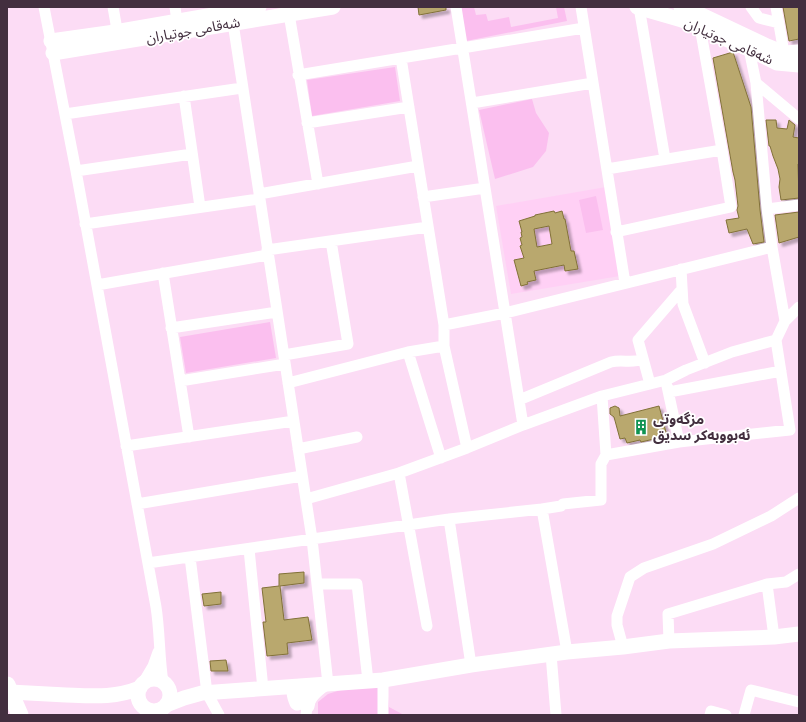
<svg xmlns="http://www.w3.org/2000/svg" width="806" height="722" font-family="Figtree,'Noto Sans Arabic',sans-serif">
  <defs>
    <filter id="shadow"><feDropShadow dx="3.5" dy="3.5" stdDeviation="1" flood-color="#0004"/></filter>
  </defs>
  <rect width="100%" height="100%" fill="#fcdcf5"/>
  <path fill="#ffd0f5" d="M606,187L620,276L511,294L496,206Z"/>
  <path fill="#fbbfef" d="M460,7H474L476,15L486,14L488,21L509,17L511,27L558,18L556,7H564L567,21L466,41Z
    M395,67L400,101L312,116L307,80Z
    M532,99L536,113L549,133L546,151L533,167L495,179L479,110Z
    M596,196L603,230L586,233L579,200Z
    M270,322L276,358L186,373L180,337Z
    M387,686L389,707L404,715H318V702L328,694L344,689Z"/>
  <path fill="#b9a86e" stroke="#817138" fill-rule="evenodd" filter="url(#shadow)" d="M418,7H446V10L419,15Z
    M783,7H799V39L789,41Z
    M733,52L751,107L760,210L764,242L753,244L747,229L729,233L726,220L739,218L737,210L738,206L735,180L733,172L713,58Z
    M766,120H776L777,128L787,129L789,120L795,125L793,137L799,138V164H798L799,198L781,200L779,187L780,179L778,169L773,156L770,146H769Z
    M554,211L555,213L562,211L564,219H565L571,251H574L578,269L565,271L564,265L534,271L536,280L527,282L528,284L521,286L514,260L524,258L520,246L522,245L520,238L522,237L521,232H522L519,221L535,216V215ZM549,226L552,244L537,247L534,229Z
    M799,212V237L779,243L775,215Z
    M615,406L619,408L620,416L659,406L667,436L641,442L640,440L627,443L625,438L620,439L614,417L610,414V408Z
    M304,572V583L280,586L284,620L308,617L312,640L287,643L288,654L267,656L263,622H266L262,588L279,586V574Z
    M221,592V604L204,606L202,594Z
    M226,660L228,671H211L210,661Z"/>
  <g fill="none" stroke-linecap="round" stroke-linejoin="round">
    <path stroke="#fff" stroke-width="11" d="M44,7L76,171L156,607C160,632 159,657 163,682
      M113,7L116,24L115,32
      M175,7L177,21
      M456,7L523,425
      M581,7L625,283
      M639,7L665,159
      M751,7L759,18L779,23
      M776,7L784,53
      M289,14L318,184
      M233,23L312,539L328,684C316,692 307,700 306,715
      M749,49L756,83L767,209L772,247L785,321
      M401,58L444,325V346L467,448
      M298,75L584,28
      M756,83L799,119
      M184,96L200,207
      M472,103L593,83
      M65,114L242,88
      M307,123L409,107
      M607,169L722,150
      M76,171L192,154
      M259,194L418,166
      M423,197L485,188
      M767,209L799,205
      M85,224L259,199
      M616,232L731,207L722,150L700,27
      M267,250L428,227
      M681,269L683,304L705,363
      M163,273L189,437
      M97,285L268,255
      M444,325L505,313L772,247
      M171,328L277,312
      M776,340L785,321L799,307
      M408,352L441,458
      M284,355L348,344L331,241
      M180,381L285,364
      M288,383L408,352L444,346
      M650,384L638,340L682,289
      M667,386L679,442
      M669,392L781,371
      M519,400L611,362C623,359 631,364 643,359
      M126,446L294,421
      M298,449L357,437
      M606,455L679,442L790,430L776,340
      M399,473L427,626
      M306,499L399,473L467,448L523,425L602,396L666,380L686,370L732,352L776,340
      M137,504L302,476
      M542,509L567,652
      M449,519L471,665
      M249,549L263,689
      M190,557L207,693L219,715
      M148,563L449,519L542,509L561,506L563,504L601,500V464L606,455L602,396
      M317,584H357L368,681
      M767,584L774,637
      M669,641L668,614L767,584L786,582L799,574
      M623,647L617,625V616L630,577L644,568L713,544L771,516L799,498
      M551,654L556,715
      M383,680V715
      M143,683L153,666L158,652
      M155,711L156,715
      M710,715L711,711L726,715
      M744,715L751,690L799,702"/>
    <path stroke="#fff" stroke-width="15" d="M637,7L682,20L749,49L777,63L799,65
      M681,7L691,10L767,46L784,53L799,52
      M51,41L115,32L259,7
      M53,53L333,7
      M138 695a16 16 0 1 1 32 0a16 16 0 1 1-32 0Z
      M301,686C312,690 309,697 307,706
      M10,692C29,693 48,694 66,695C93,696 115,698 140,688
      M297,703C294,696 292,691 299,686
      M166,705L184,698L202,693L383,680L471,665L567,652L623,647L669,641L774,637L799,634"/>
    <path stroke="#fff" stroke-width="17" d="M7,685L20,715"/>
  </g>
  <defs>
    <g id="building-bare" transform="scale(1.2)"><path d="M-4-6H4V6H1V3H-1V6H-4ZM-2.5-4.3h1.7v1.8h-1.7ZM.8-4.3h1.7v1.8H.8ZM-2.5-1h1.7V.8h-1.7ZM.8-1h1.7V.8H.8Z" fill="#0f9351" stroke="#fff" stroke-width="2.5" paint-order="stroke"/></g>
  </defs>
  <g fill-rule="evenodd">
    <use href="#building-bare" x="641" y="427"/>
  </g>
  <g text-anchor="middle" stroke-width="3.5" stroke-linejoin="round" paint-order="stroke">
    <g font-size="14" fill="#432f3f" stroke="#fff">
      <text transform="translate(193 30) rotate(-10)" y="5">شەقامی جوتیاران</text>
      <text transform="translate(729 41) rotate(24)" y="5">شەقامی جوتیاران</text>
    </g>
    <g font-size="14" font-weight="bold" fill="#432f3f" stroke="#fff" text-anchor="start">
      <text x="653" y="424">مزگەوتی<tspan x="653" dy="16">ئەبووبەکر سدیق</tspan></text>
    </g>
  </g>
  <rect width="806" height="722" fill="none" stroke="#432f3f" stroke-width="16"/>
</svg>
